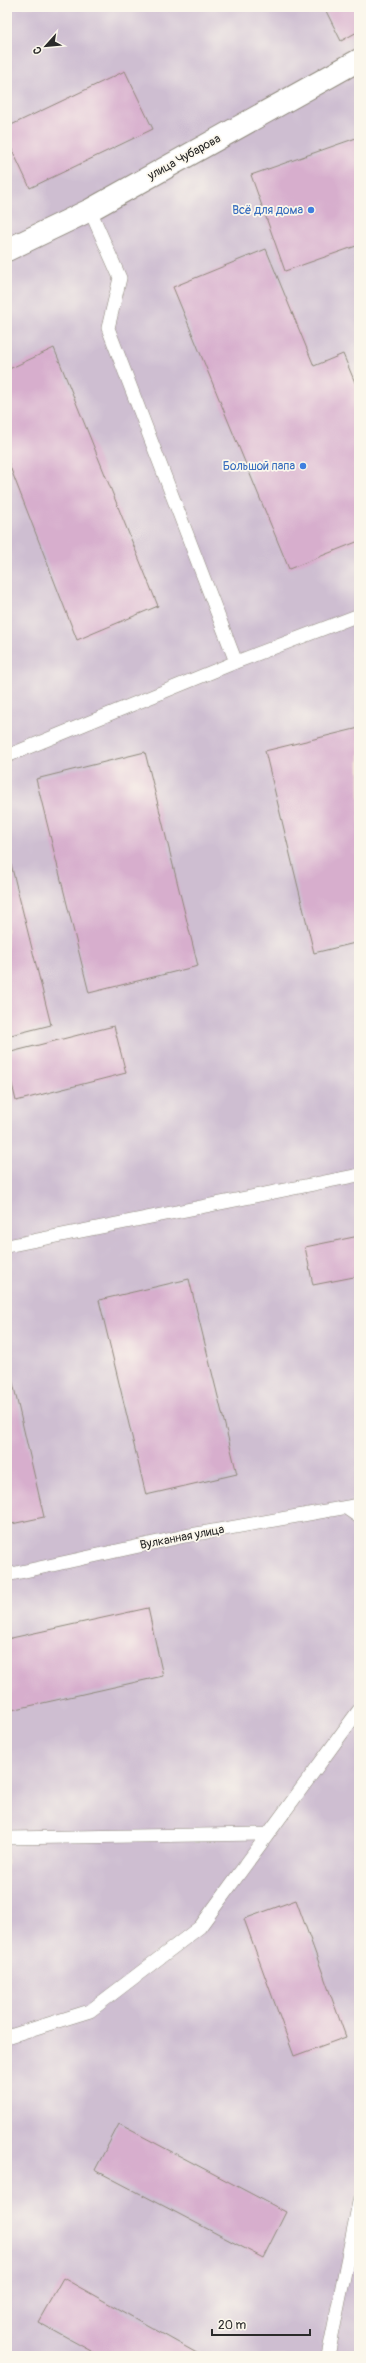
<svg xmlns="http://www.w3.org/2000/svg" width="366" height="2363" font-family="Pangolin,sans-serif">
  <rect width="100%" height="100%" fill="#fbf7ec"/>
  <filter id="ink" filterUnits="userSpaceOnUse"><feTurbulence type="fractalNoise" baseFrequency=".025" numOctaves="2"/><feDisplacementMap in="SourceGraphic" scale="8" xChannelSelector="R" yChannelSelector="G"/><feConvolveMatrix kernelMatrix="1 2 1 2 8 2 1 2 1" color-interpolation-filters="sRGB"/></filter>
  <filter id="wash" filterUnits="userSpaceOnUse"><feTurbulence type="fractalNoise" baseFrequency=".012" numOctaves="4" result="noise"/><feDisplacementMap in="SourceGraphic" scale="16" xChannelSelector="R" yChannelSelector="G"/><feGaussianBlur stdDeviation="0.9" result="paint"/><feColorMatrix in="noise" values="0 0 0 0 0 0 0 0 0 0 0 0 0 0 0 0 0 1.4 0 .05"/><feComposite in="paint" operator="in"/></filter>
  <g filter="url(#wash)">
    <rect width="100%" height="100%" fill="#f3e7ce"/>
    <path fill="#cebed1" d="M7,7H359V2356H7Z"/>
    <g id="blocks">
      <path fill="#d7aecd" d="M324,7H359V31L341,41Z
        M125,71L153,129L30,188L7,139V127Z
        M359,137V245L285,271L251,175Z
        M266,249L314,366L343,354L359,392V541L289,569L173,287Z
        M54,348L158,606L77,640L7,459V370Z
        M359,728V942L314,953L265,751Z
        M145,752L198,966L89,993L36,779Z
        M7,848L51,1025L7,1036Z
        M114,1026L126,1073L16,1101L7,1063V1053Z
        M359,1236V1276L313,1285L305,1247Z
        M189,1279L237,1474L146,1495L99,1300Z
        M7,1357L44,1517L7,1525Z
        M148,1608L163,1676L7,1711V1639Z
        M296,1900L346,2037L294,2056L244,1919Z
        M119,2124L286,2212L263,2258L95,2170Z
        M63,2278L202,2356H100L38,2322Z"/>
    </g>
  </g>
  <g filter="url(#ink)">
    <use href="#blocks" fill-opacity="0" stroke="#8f897c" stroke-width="1"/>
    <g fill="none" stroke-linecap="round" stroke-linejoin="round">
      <g stroke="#8f897c" stroke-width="14">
        <path id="service" d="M90,210L120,278L108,328L236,662
          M7,756L236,662L359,615
          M7,1246L359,1175
          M346,1508L359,1517
          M7,1575L185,1536L359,1505
          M7,1838L268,1834
          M7,2037L90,2011L200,1927L359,1710
          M328,2356L359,2202"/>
      </g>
      <g stroke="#8f897c" stroke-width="24">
        <path id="tertiary" d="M7,250L90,210L359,60"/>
      </g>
      <use href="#service" stroke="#fff" stroke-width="13"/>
      <use href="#tertiary" stroke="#fff" stroke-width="22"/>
    </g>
  </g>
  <g fill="#3f7fe0" stroke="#fbf7ec" stroke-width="1.5">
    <circle cx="311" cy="210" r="4"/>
    <circle cx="303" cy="466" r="4"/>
  </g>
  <g text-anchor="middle" stroke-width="3.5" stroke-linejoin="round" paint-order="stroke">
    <g font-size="12" fill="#2b2b2b" stroke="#fbf7ec">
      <text transform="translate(184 157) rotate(-29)" y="4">улица Чубарова</text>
      <text transform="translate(182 1537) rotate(-11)" y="4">Вулканная улица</text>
    </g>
    <g font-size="12" fill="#366cbe" stroke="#fbf7ec" text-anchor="end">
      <text x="303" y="214">Всё для дома</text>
      <text x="295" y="470">Большой папа</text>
    </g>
  </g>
  <rect width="366" height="2363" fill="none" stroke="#fbf7ec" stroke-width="24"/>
  <g transform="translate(46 46) rotate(243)" stroke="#fbf7ec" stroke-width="3" paint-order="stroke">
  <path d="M0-3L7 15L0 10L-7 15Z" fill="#2b2b2b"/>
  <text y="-6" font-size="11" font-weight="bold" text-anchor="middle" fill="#2b2b2b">С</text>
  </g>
  <path d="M212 2329v6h98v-6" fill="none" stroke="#2b2b2b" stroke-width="2"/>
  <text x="218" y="2329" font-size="12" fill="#2b2b2b" stroke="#fbf7ec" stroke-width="3" paint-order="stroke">20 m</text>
</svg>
